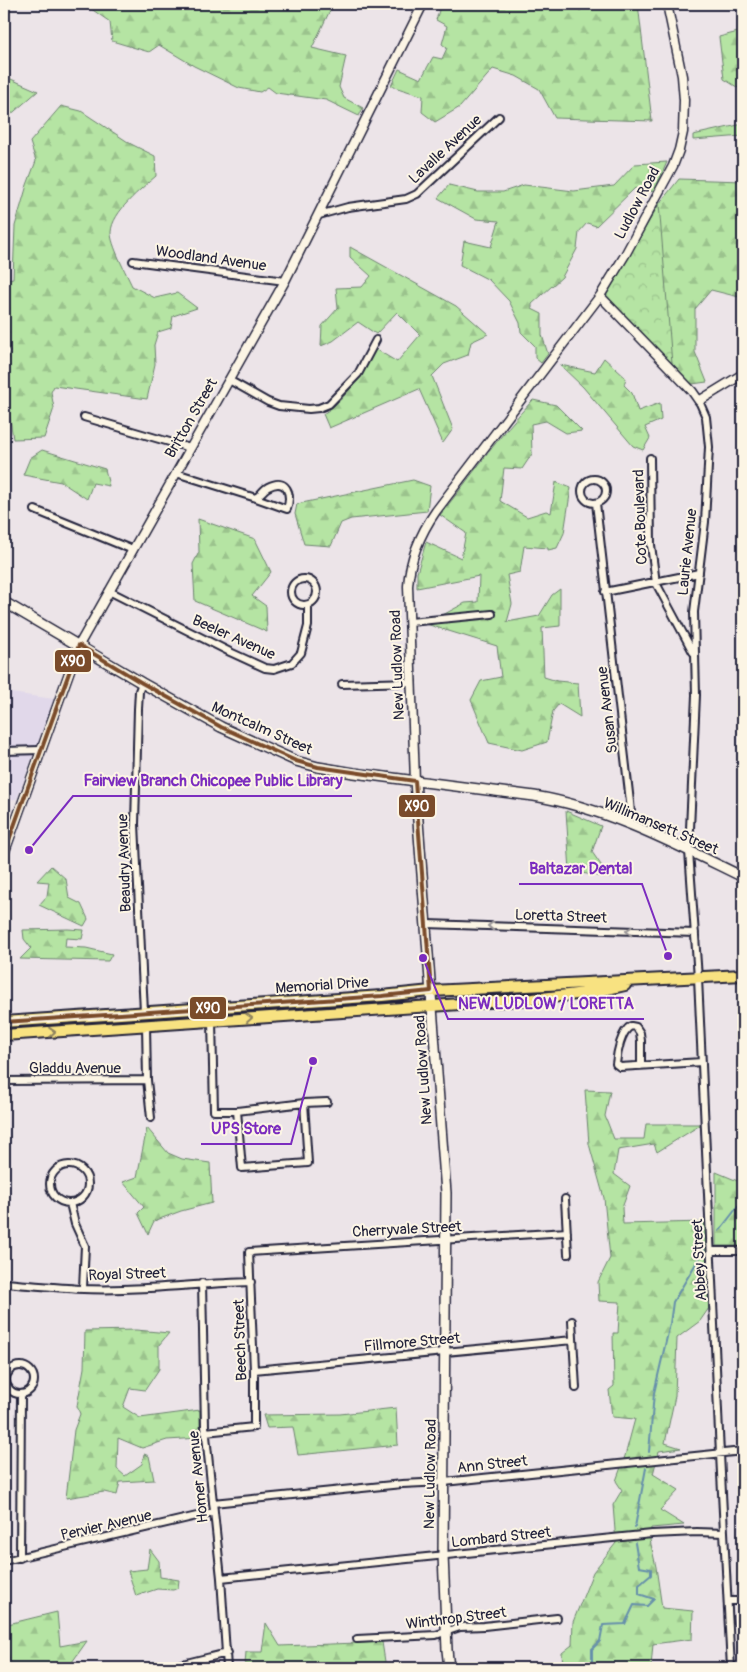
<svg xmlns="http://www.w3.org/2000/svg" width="747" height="1672" font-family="Pangolin,sans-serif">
  <defs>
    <pattern id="forest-firs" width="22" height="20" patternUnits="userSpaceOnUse" patternTransform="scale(1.25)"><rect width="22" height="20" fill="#b5e4a3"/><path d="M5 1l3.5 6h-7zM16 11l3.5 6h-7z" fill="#9bc38d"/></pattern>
    <pattern id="park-crowns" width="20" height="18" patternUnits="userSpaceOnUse" patternTransform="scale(1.25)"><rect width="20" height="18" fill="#b5e4a3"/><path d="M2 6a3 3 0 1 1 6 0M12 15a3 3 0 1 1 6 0" fill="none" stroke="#9bc38d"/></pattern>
  </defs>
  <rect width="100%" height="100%" fill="#ece4e8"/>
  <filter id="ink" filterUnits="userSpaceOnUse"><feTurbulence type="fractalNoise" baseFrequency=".02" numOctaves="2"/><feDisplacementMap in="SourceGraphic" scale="10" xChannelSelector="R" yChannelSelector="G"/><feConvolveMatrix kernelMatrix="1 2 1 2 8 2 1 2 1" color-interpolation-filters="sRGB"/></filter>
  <g filter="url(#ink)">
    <path fill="#e1d8ea" d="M4,692L54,699L17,799L4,800Z"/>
    <path fill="url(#forest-firs)" stroke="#6c836f" d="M71,4H262L271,8L275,4H333L312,48L346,56L339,87L344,98L363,108L359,116L326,100L276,93L268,87L260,92L239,88L194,66L159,45L149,52L112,41L110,22L90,8Z
      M441,4H576L580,11L587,4H638L652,121L555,118L539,89L516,76L493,69L460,107L435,122L422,112L423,96L391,86L399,69L421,79L433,57L442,59L447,48L442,44L447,26L436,20Z
      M736,4H743V103L741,102L740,89L724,79L719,37L738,32L741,15Z
      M4,76L38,91L8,117L4,115Z
      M61,106L81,111L131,144L155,156L156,176C141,189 112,212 111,232C110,243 127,275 132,286L155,298L177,293L197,308L173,316L171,328L158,332L154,345L155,364L147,399L54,386L51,392L54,408L44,438L13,439L9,412H4V375L10,350L4,349V280L13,278L15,226L27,185L36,161L30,142Z
      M743,124V136L693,140V135Z
      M667,162L654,192L635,188L596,226L587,223L579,232L577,249L562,277L532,304V309L542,314V335L548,354L541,363L535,358V346L521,332L520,323L509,301L489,280L460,265L464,241L491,247L499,221L476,219L438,198L449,185L478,192H503L524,185L574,191L614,186L635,164Z
      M679,179L743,181V298L711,290L695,309V352L707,382L692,384L606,296L659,204Z
      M350,247L456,306L488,334L471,342L468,355L444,364L432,376L453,429L443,443L419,389L329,428L323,414C348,398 362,373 374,348L397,362L420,335L397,312L376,334L358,322L333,341L321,346L322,326L338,308L336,288L362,287L371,276L350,257Z
      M604,358L626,378L624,385L632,393L638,411L660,403L661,420L645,427L650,438L643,450L633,446L583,387L560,365L595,372Z
      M533,400L556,405L582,431L566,433L546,421L531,424L532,454L522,469L504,468L500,501L527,517L546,511L551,513L556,482L571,488L564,533L557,548L548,550V548L524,546L520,572L507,575L512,604L507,622L539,616L552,595L560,589V626L542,628L544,677L557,681L578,683L580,717L559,704L553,711L547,742L522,750L489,743L471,700L481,681L501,677L497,646L426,624L465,603L478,602L479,576L417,588V573L426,542L461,558L466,533L440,515C471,477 499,435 533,400Z
      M42,450L105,469L109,486L93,483L87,499L61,482L23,475L30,458Z
      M413,480L430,486L427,511L351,519L341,523L331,546L304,544L295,514L297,504Z
      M198,519L255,539L271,572L252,596L266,606L267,632L195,601L193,564L199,552Z
      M566,811L601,826L592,852L610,878L570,871Z
      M51,866L66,879L69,898L81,904L88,919L84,926L39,905L47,896L49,882L37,881Z
      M68,929L84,930L82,939L66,938L65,947L86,948L112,954L108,961L20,959L31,948L24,939L23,930Z
      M585,1090L610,1091L605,1116L614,1139H644L646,1124H702L657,1152L654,1144L618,1150L614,1174L630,1186L622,1208L623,1224L705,1222L709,1308L700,1321L677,1338L675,1396L665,1443L681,1448L659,1451L653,1474L679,1490L660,1510L684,1525L651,1528L650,1540L656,1567L662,1608L693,1611L692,1639L653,1644L651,1667L653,1668H563L562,1653L572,1645L573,1622L593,1572L616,1543L613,1505L622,1490L616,1481L625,1456L635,1419L612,1417L609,1390L614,1386L613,1333H618L620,1302L599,1301L598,1282L610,1258L604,1198L589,1144Z
      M147,1128L168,1153L182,1159L210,1163L212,1203L181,1211L154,1221L148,1234L138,1213L144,1207L123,1182L137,1177Z
      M716,1172L740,1182L743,1180V1246H716Z
      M136,1330L169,1333L159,1345V1369L145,1390L130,1388L123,1407L140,1418L200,1410V1438L167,1440L142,1448L118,1438L117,1469L125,1476L142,1464L144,1454L149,1456L154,1480L120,1482L117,1495L104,1492L66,1498L74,1430L80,1414L77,1406L84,1368L85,1331Z
      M396,1408L398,1445L298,1455L293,1427L267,1428L263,1415L340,1414Z
      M150,1549L159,1561L160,1577L179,1580L178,1588L173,1590L157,1589L136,1596L128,1571L147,1569Z
      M57,1612L60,1646L87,1641L70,1665V1668H18L9,1662L4,1634V1625Z
      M266,1623L280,1646L382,1642L386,1668H272L245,1664L246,1652H262Z"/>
    <path fill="url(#park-crowns)" stroke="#6c836f" d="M659,204L672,364L606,296Z"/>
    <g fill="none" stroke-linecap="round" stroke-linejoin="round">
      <path stroke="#6690ab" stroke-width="2" d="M719,1231L743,1200
        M649,1452L654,1393L670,1324L673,1302L704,1250
        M635,1527L646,1468
        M592,1668V1649L600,1641L603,1625L625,1624L634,1605L647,1606L654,1599L639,1594V1585L651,1575V1569L639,1567L635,1543"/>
      <g stroke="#22223b" stroke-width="10">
        <path id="minor" d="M319,215L348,207L406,199L417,194L499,117
          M133,261L285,281
          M229,380L268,402L279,406L309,409L319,408L329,404L358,374L376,340
          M699,401L706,417L709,447L705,522L694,612L696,695L689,851L698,978L720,1454L731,1668
          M84,417L190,448
          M650,458L651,545L656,583L693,652
          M176,473L256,498C260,495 264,489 268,487C287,477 292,494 287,509L256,498
          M582 491a12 12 0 1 1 24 0a12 12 0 1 1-24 0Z
          M596,503L630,802L631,813L629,825
          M35,510L133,550
          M291 592a13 13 0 1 1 26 0a13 13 0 1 1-26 0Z
          M109,591L230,652L265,668L274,669L292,663L301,653L308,626V605
          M605,592L699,573
          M410,622L492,614
          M142,683L139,691L138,709L135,824L144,1012
          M342,684L412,682
          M4,751L41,750
          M427,924L695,933
          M212,1021L214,1111H237L304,1103L308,1163L242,1168L237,1111
          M146,1025L147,1080L151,1118
          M641,1066V1041L640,1033L636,1027L631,1026C621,1031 617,1053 616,1064L620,1067L702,1062
          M4,1081L147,1080
          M304,1103L327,1102
          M50 1184a19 19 0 1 1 38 0a19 19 0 1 1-38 0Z
          M565,1199L568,1254
          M70,1203L75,1224L85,1246L83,1288
          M711,1251H743
          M4,1283C43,1286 84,1291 123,1289C166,1288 208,1283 251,1282
          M202,1283L205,1426L221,1578L227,1668
          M572,1321L576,1388
          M6 1380a14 14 0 1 1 28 0a14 14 0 1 1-28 0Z
          M254,1370L573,1340
          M205,1432L254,1427V1370L249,1252L567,1232
          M213,1503L402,1484L444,1482L743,1451
          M20,1558L21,1395
          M4,1561L214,1512
          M221,1578L652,1534L697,1532L724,1533
          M728,1601H743
          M357,1639L436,1635L460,1627L484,1626L557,1618
          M166,1668L227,1653"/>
      </g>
      <g stroke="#22223b" stroke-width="11">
        <path id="tertiary" d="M600,296L692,391L699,401L743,374
          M415,781L408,586C410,557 420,534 436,511L600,296L625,255L673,166L679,150L683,132L684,100L682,76L667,4
          M4,854L79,645L285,281L423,4"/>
      </g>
      <g stroke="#22223b" stroke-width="12">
        <path id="secondary" d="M4,602L142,683L221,727L296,761L318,767L354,773L534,796C608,808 677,845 743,877
          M415,781L446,1193L443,1555L447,1650L449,1668"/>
      </g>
      <g stroke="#22223b" stroke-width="14">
        <path id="primary" d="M4,1022L382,996L431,991L743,975
          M4,1035L533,999L594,992L625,985"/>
      </g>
      <use href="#minor" stroke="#fcf5e5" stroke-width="6"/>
      <use href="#tertiary" stroke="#fcf5e5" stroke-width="8"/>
      <use href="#secondary" stroke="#fcf5e5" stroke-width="9"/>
      <use href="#primary" stroke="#f8e281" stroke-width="10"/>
      <g stroke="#fcf5e5" stroke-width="8">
        <path id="bus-1" d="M4,854L79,645L142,683L221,727L296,761L318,767L415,781L431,991L382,996L4,1022"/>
      </g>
      <use href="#bus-1" stroke="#7a4b2a" stroke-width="4"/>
    </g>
    <defs><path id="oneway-chevron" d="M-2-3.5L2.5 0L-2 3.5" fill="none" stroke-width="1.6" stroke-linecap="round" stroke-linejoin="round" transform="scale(1.25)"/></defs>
    <g stroke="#9a9698">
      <use href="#oneway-chevron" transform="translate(491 926) rotate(-178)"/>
      <use href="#oneway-chevron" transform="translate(629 931) rotate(-178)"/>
    </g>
    <g stroke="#8d825e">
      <use href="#oneway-chevron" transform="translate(249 1018) rotate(-4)"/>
      <use href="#oneway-chevron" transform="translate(52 1032) rotate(-4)"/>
    </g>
  </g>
  <g text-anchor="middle" stroke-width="4" stroke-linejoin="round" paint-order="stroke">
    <g font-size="15" fill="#22223b" stroke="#fcf5e5">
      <text transform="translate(445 149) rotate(-43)" y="5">Lavalle Avenue</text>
      <text transform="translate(637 203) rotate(-62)" y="5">Ludlow Road</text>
      <text transform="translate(211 258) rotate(8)" y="5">Woodland Avenue</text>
      <text transform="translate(191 418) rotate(-60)" y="5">Britton Street</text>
      <text transform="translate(640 517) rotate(-92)" y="5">Cote Boulevard</text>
      <text transform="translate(687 552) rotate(-84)" y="5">Laurie Avenue</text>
      <text transform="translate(234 637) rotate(24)" y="5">Beeler Avenue</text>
      <text transform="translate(397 665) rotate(-92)" y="5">New Ludlow Road</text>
      <text transform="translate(607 710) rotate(-97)" y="5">Susan Avenue</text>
      <text transform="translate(262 728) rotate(24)" y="5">Montcalm Street</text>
      <text transform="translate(661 826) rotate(23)" y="5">Willimansett Street</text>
      <text transform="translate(124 863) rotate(-92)" y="5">Beaudry Avenue</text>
      <text transform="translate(561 916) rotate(2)" y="5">Loretta Street</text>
      <text transform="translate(322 985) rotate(-4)" y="5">Memorial Drive</text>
      <text x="75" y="1073">Gladdu Avenue</text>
      <text transform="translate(423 1070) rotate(-94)" y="5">New Ludlow Road</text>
      <text transform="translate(407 1229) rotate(-3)" y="5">Cherryvale Street</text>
      <text transform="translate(699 1260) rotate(-93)" y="5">Abbey Street</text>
      <text transform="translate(127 1274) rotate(-2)" y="5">Royal Street</text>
      <text transform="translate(240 1340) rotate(-92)" y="5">Beech Street</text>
      <text transform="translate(412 1342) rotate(-5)" y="5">Fillmore Street</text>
      <text transform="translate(492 1464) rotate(-6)" y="5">Ann Street</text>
      <text transform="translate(430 1474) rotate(-89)" y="5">New Ludlow Road</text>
      <text transform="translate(198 1477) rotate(-96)" y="5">Homer Avenue</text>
      <text transform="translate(106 1525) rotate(-13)" y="5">Pervier Avenue</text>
      <text transform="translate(501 1537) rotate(-6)" y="5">Lombard Street</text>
      <text transform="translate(456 1618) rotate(-7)" y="5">Winthrop Street</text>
    </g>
  </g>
  <path fill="none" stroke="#7b2cbf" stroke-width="2" d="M29 850L73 796H352M668 956L642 884H519M423 958L448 1019H644M313 1061L291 1144H201"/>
  <g fill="#7b2cbf" stroke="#fcf5e5" stroke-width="2">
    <circle cx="29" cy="850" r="5"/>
    <circle cx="668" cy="956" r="5"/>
    <circle cx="423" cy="958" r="5"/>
    <circle cx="313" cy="1061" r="5"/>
  </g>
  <g font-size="16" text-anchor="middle" font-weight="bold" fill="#7b2cbf" stroke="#fcf5e5" stroke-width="4" stroke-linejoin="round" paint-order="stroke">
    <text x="213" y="786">Fairview Branch Chicopee Public Library</text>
    <text x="581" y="874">Baltazar Dental</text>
    <text x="546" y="1009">NEW LUDLOW / LORETTA</text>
    <text x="246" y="1134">UPS Store</text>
  </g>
  <g stroke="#fcf5e5" stroke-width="2">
    <rect x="54" y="649" width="38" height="24" rx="5" fill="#7a4b2a"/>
    <rect x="398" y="794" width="38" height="24" rx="5" fill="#7a4b2a"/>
    <rect x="189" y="996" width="38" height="24" rx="5" fill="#7a4b2a"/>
  </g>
  <g font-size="14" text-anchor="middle" font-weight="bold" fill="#fff">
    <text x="73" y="666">X90</text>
    <text x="417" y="811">X90</text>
    <text x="208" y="1013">X90</text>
  </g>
  <rect width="747" height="1672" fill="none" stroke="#fcf5e5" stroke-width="20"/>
  <rect x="10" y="10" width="727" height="1652" fill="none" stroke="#22223b" stroke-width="2" filter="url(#ink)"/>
</svg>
